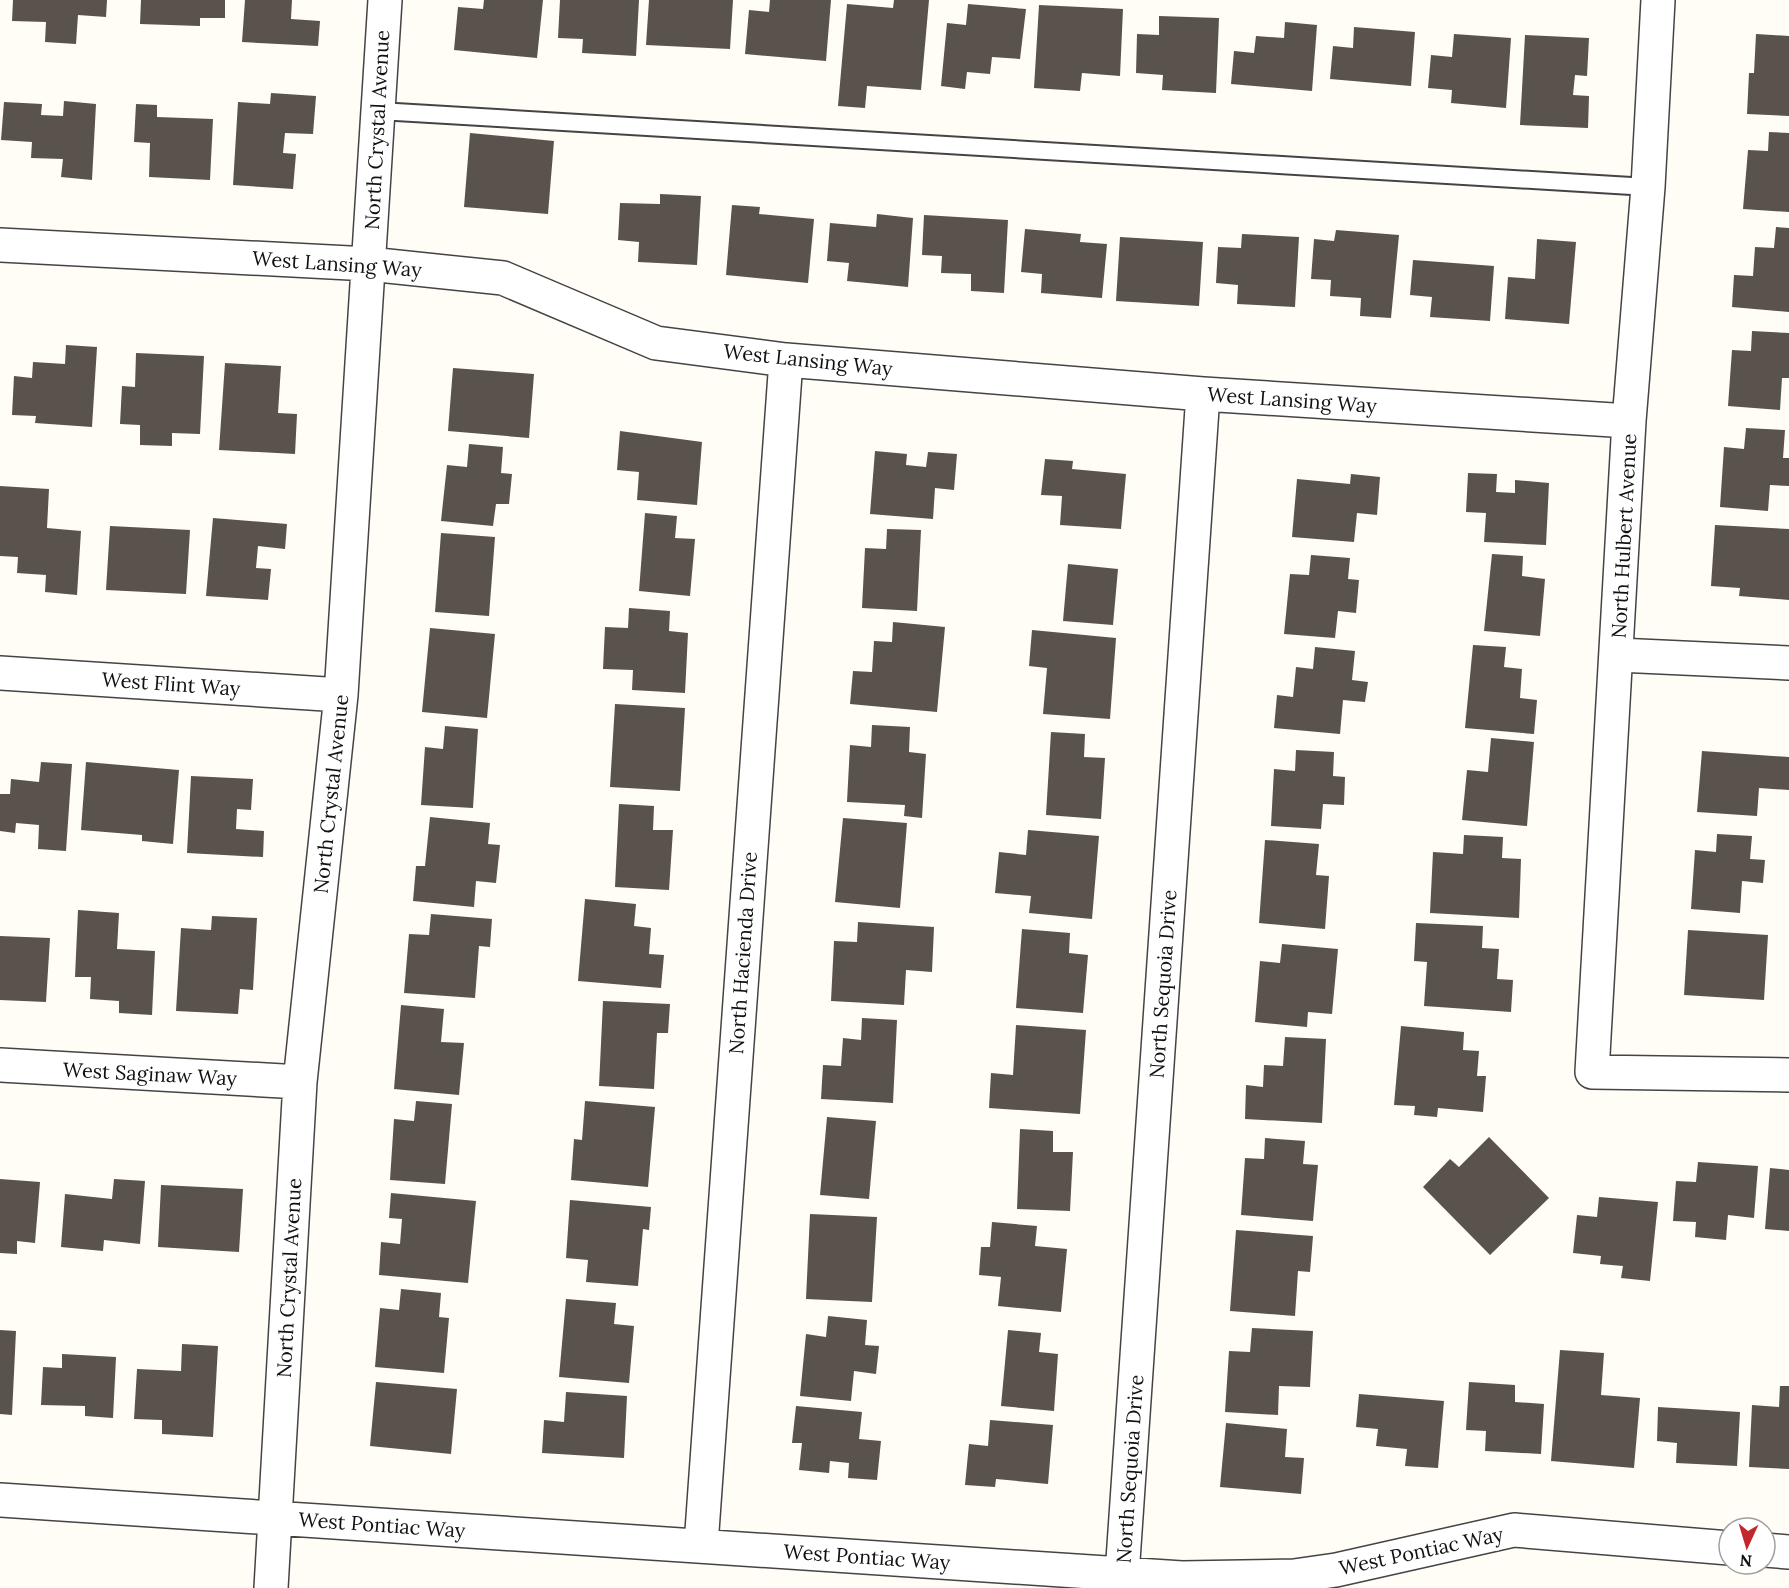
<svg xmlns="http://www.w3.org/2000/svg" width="1789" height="1588" font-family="Lora,serif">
  <rect width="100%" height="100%" fill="#fffdf5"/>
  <path fill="#5a524d" d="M13,0H107L106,17L78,15L76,44L45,42L46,22L12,21Z
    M141,0H225V18H200V26L140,24Z
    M245,0H292L291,19L320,21L318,46L242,42Z
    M484,0H543L537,58L454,50L458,7L483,9Z
    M560,0H639L636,56L582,53L583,39L558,38Z
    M649,0H733L730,49L646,45Z
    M770,0H831L826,61L745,54L749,10L769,12Z
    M894,0H929L921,90L867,86L865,108L838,106L847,4L893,8Z
    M968,4L1026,9L1020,59L992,57L990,74L967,72L965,89L941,86L947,23L966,25Z
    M1039,5L1123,9L1120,76L1082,73L1080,91L1034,88Z
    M1159,16L1219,18L1216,93L1162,90L1163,75L1136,73L1137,34L1159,35Z
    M1285,22L1317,25L1312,91L1231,84L1234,51L1254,53L1256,36L1284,38Z
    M1354,27L1415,32L1411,86L1330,79L1333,46L1353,48Z
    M1454,34L1511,38L1506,108L1451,103L1452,90L1428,88L1431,55L1452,57Z
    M1756,34L1789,36V116L1747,114L1749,73H1754Z
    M1525,35L1589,38L1587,76L1575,75L1573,95L1589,96L1588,128L1520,125Z
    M271,93L316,96L313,134L285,133L283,153L296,154L293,189L233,185L238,102L270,104Z
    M64,101L96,104L92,180L61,177L63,159L31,158L32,142L1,140L4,102L42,104L41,115L63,116Z
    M136,104L157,105V117L213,119L210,180L149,177L150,143L134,142Z
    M1769,132L1789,133V212L1743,209L1748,150L1768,151Z
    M470,133L554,141L548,214L464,207Z
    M660,194L701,196L697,265L638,262L639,242L618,240L620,203L660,204Z
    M732,205L760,207L759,214L814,219L808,283L726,275Z
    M877,214L913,218L908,287L847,281L849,263L827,261L830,223L876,227Z
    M924,215L1008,220L1004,293L971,291V274L941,273L942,256L922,255Z
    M1776,227L1789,228V312L1732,307L1734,275L1753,276L1755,247L1774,248Z
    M1025,229L1081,234L1080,242L1107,244L1102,298L1041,293L1042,274L1021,272Z
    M1336,230L1399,235L1391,318L1360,316L1361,298L1330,296L1331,280L1311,279L1314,239L1334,241Z
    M1242,234L1299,237L1295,307L1237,304L1238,285L1216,283L1218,247L1241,248Z
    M1120,237L1203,242L1199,306L1116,301Z
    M1537,239L1576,242L1569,324L1505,319L1508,277L1535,279Z
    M1413,260L1494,266L1490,321L1430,317L1432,297L1410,295Z
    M1752,331L1789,333V378H1782L1780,410L1728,406L1732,350L1751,351Z
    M66,345L97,347L92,427L35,423L36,416L12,415L14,376L32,378L33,362L65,364Z
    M136,353L204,356L200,434L172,433V446L140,445V425L120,424L122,386L135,387Z
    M225,363L281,366L278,413L297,414L295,454L219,450Z
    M453,368L534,374L529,438L448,431Z
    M1746,428L1785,430L1783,458H1789V486L1770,485L1768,511L1720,507L1724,447L1744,449Z
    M620,431L702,442L697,505L637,500L639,472L617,470Z
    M469,444L503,447L501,473L512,474L509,504H496L493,526L441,521L447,465L467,467Z
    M875,451L907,454L906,465L926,467L928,452L957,454L954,490L935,488L933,519L870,514Z
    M1045,459L1073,461L1072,469L1126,474L1121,529L1060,525L1062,496L1041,495Z
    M1468,473L1497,474L1496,492L1515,493V480L1549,483L1546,545L1484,542L1486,513L1466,512Z
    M1351,474L1380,477L1377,515L1357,513L1354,542L1292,537L1297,479L1350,484Z
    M0,486L49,489L47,528L81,531L77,595L45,592L46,575L17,573L18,557L0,556Z
    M645,513L677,516L675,538L695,539L690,596L639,591Z
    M213,518L287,524L285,549L258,546L256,568L271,569L268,600L206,596Z
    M1715,525L1789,529V600L1739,596L1740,588L1711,586Z
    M110,526L190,530L186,594L106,590Z
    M887,529L921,530L917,611L862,608L865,548L886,549Z
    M441,533L495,537L489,616L435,612Z
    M1492,554L1523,556L1522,576L1545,579L1540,636L1484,631Z
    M1311,555L1350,558L1348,579L1359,580L1356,613L1338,611L1335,638L1284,634L1290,574L1309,575Z
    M1068,564L1118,569L1113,625L1063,621Z
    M629,608L670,611L669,631L688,633L685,693L632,690L633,670L603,669L605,627L628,628Z
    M893,622L945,627L937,712L850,704L853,671L872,672L874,641L892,642Z
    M430,628L495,634L487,718L422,712Z
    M1032,630L1116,638L1110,719L1043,714L1047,668L1029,666Z
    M1473,645L1506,647L1504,667L1522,669L1520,698L1537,700L1534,734L1465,728Z
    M1315,647L1355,651L1352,680L1368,682L1365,702L1343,700L1340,734L1274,728L1277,695L1293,697L1296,667L1313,669Z
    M615,704L685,708L680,791L610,787Z
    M872,725L910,727L909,752L926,754L922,818L904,816L905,805L847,802L850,745L871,747Z
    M445,726L478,729L473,808L421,805L425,747L443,749Z
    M1051,732L1085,734L1084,757L1105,758L1101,819L1046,815Z
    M1491,738L1534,742L1527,826L1462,820L1467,770L1488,772Z
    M1296,750L1334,752L1333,776L1345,777L1344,805L1323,804L1321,829L1271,826L1274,769L1295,771Z
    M1702,751L1789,757V790L1759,788L1757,816L1697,812Z
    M41,762L72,764L66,851L38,849L39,825L16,823L15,833L0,831V794H10L11,779L39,782Z
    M86,762L179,770L173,844L142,841V835L81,830Z
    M191,776L253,779L251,810L237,809L236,829L264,831L263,857L187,853Z
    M619,804L654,806L653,830H673L669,890L615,887Z
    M430,817L490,823L488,844L500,845L496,883L476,881L474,907L413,901L416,866H425Z
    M843,818L907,823L900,908L835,902Z
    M1028,830L1099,836L1092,919L1029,913L1031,896L995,893L999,852L1026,855Z
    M1717,834L1752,836L1750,859L1765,860L1763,883L1742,881L1740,913L1691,909L1695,850L1716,852Z
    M1464,835L1503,837L1502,858L1521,859L1519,918L1430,913L1433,852L1463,854Z
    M1265,840L1319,844L1316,875L1329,876L1325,929L1259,923Z
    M585,899L636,904L634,926L651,928L649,954L664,955L661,988L578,981Z
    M78,910L119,913L117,949L155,951L152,1015L119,1013V1001L90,999L91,977H75Z
    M431,914L492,919L490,947L479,946L475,998L404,993L409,934L429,935Z
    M212,916L257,918L253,990L240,989L238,1014L176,1011L181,928L211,930Z
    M858,922L934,927L932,972L906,970L904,1005L831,1001L834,941L857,942Z
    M1416,923L1483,926L1482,948L1499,949L1497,979L1513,980L1511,1012L1424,1006L1427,962L1414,961Z
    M1022,929L1070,933L1069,953L1088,955L1083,1013L1016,1008Z
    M1688,930L1768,935L1764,1000L1684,995Z
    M0,936L50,938L46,1002L0,1000Z
    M1282,944L1338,949L1332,1014L1308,1012L1307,1027L1255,1022L1260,961L1280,963Z
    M603,1001L670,1004L668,1033H657L654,1089L599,1086Z
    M401,1005L444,1009L441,1042L464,1043L459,1095L394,1089Z
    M862,1018L897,1020L893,1103L821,1099L823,1065L841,1066L843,1038L861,1040Z
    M1016,1025L1086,1030L1080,1114L989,1108L991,1073L1013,1075Z
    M1401,1026L1464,1032L1463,1050L1479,1051L1477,1076H1486L1483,1112L1438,1108L1437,1117L1414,1115L1415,1106L1394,1105Z
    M1285,1037L1326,1039L1322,1123L1245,1119L1246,1085L1263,1087L1264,1065L1283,1066Z
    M416,1101L452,1104L445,1184L390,1180L394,1119L414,1121Z
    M585,1101L655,1107L648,1187L571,1180L574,1139L582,1140Z
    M827,1117L876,1121L869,1199L820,1195Z
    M1020,1129L1053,1131V1152H1073L1070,1211L1017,1209Z
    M1489,1137L1549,1198L1490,1255L1423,1187L1450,1159L1459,1167Z
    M1265,1138L1305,1141L1303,1164L1318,1165L1313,1221L1241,1215L1245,1158L1264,1159Z
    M1698,1162L1758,1166L1754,1218L1728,1215L1726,1240L1695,1237L1696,1222L1673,1221L1676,1181L1696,1182Z
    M1770,1168L1789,1170V1231L1765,1229Z
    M0,1179L40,1182L35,1243L17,1241V1254L0,1253Z
    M114,1179L145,1181L140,1244L104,1240L103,1251L61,1247L65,1194L112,1199Z
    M161,1185L243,1189L239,1252L158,1247Z
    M391,1193L476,1201L468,1283L379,1275L381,1242L400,1244L402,1219L389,1218Z
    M1599,1197L1658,1202L1650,1281L1621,1278L1623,1266L1600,1264L1601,1256L1573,1253L1577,1215L1597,1217Z
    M570,1200L651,1207L649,1230L643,1229L638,1286L586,1282L588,1260L566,1258Z
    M810,1214L877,1217L872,1302L806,1299Z
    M992,1222L1037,1226L1035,1246L1067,1249L1061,1312L998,1306L1001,1277L979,1275L981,1247H990Z
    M1236,1230L1313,1236L1310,1272L1298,1271L1295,1316L1230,1311Z
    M401,1289L441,1293L439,1317L449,1318L444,1373L375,1367L380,1308L399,1310Z
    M566,1299L616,1303L614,1324L634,1326L629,1383L559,1377Z
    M828,1316L867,1320L865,1345L879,1346L876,1374L854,1371L851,1401L800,1396L806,1334L826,1337Z
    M1252,1328L1313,1331L1310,1387L1279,1386L1278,1415L1225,1412L1229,1351L1250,1352Z
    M0,1330L16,1331L12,1415L0,1414Z
    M1008,1330L1041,1333L1039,1352L1058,1354L1054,1411L1001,1406Z
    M182,1344L218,1346L213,1437L162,1434V1420L134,1419L137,1369L181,1371Z
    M1560,1350L1604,1353L1601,1395L1640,1398L1634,1468L1551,1461Z
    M62,1354L116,1357L113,1418L85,1416V1406L41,1405L43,1367L62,1368Z
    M376,1382L457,1389L451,1454L370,1446Z
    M1469,1382L1515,1385V1402L1544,1404L1541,1454L1485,1451L1486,1431L1466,1430Z
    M1780,1386H1789V1469L1749,1467L1752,1405L1779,1407Z
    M566,1392L627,1396L624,1458L542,1453L544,1420L564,1422Z
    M1359,1394L1444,1401L1438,1468L1405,1466L1407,1449L1376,1446L1378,1429L1356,1427Z
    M796,1406L862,1412L859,1439L881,1441L877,1480L848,1478L849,1463L830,1461L829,1473L799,1470L802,1443H792Z
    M1658,1407L1740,1412L1737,1466L1676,1463L1677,1443L1657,1441Z
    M990,1420L1053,1425L1048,1484L996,1479L995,1487L965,1485L969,1444L988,1446Z
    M1226,1423L1287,1429L1285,1457L1304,1458L1301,1494L1220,1487Z"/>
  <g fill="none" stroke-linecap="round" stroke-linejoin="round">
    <g stroke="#444" stroke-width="20">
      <path id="lane" d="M379,111L1648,187"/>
    </g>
    <g stroke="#444" stroke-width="36">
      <path id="street" d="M1658,0L1648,187L1629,421L1592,1072L1789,1075
        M0,245L369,264L503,278L656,343L786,360L1203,394L1629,421
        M1618,655L1789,663
        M0,673L341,695
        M0,1065L300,1082
        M0,1500L1182,1578L1294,1576L1336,1570L1514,1530L1729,1548
        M701,1545L786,360
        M1765,1550L1789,1552
        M1122,1575L1203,394
        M271,1588L300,1082L341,695L385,0"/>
    </g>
    <use href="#lane" stroke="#fff" stroke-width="16"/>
    <use href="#street" stroke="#fff" stroke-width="33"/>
  </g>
  <g text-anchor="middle" stroke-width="6" stroke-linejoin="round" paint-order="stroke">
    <g font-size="20" fill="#111" stroke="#fff">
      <text transform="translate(377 130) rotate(-87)" y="7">North Crystal Avenue</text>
      <text transform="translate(337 264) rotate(4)" y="7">West Lansing Way</text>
      <text transform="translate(808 360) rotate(6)" y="7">West Lansing Way</text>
      <text transform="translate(1292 400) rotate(4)" y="7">West Lansing Way</text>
      <text transform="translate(1624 536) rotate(-87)" y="7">North Hulbert Avenue</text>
      <text transform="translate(171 684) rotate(4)" y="7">West Flint Way</text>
      <text transform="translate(331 794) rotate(-84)" y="7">North Crystal Avenue</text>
      <text transform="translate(743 953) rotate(-86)" y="7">North Hacienda Drive</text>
      <text transform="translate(1163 984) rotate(-86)" y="7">North Sequoia Drive</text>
      <text transform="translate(150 1074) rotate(3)" y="7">West Saginaw Way</text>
      <text transform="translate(289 1278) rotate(-87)" y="7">North Crystal Avenue</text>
      <text transform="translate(1130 1469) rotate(-86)" y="7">North Sequoia Drive</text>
      <text transform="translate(382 1525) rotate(4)" y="7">West Pontiac Way</text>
      <text transform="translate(1421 1551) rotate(-12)" y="7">West Pontiac Way</text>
      <text transform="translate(867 1557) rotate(4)" y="7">West Pontiac Way</text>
    </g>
  </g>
  <g transform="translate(1747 1546) rotate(184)"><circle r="28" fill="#ffffff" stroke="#a0a0a0" stroke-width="1.5"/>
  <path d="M0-4.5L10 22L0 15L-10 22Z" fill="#c4262e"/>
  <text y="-9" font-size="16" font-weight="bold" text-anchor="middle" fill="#111111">N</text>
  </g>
</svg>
